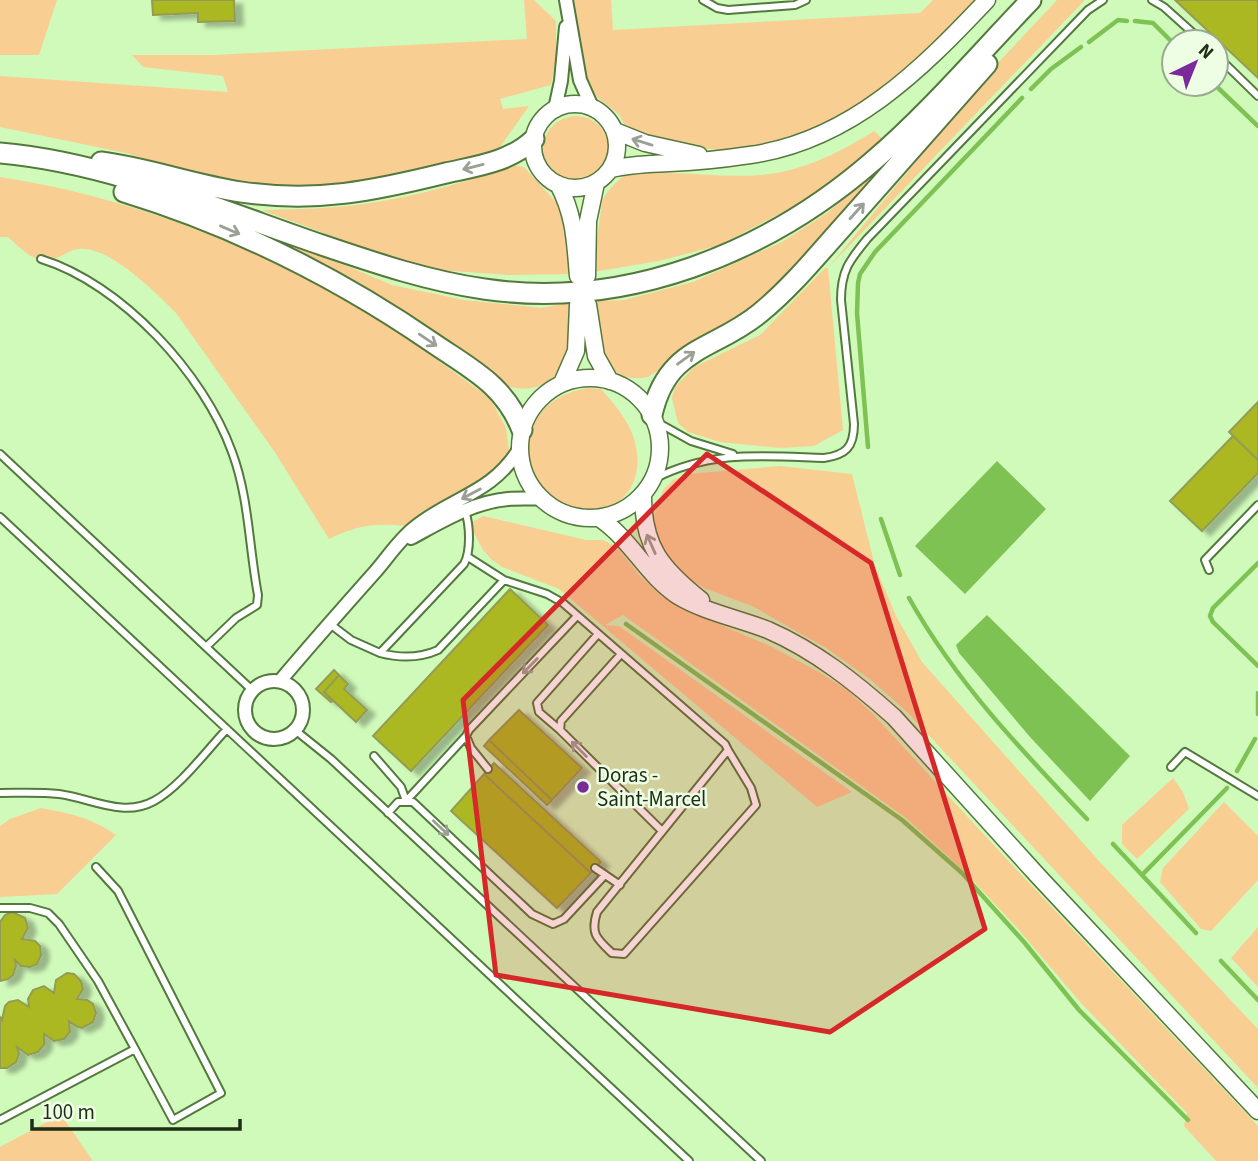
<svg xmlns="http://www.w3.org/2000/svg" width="1258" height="1161" font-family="'Source Sans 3',sans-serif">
  <defs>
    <filter id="shadow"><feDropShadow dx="8" dy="4.5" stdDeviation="2" flood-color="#0004"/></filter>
  </defs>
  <rect width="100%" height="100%" fill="#d0faba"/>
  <path fill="#f9ce92" d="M0,0H57L39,55H0Z
    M524,0H534L556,21V58L551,85L500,99L503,109L529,106L498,150L482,158L341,189L223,183L126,153L0,127V76L228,92L223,76L143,67L132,55H213L527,39Z
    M573,0H611L613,30L920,13L933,0H979C892,88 804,175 670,143C655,140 636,138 626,126C622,122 621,116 617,113C608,104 596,100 590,88C578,66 577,26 573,0Z
    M1057,0H1085L828,268L843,430L814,446L780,448L720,442L688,432L678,423L672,398L675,387L694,367L760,335L825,268H828L995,66Z
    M543 149a33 33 0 1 1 66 0a33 33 0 1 1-66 0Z
    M874,131L884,140L806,200L720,245L659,261L593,272L602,201C608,190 619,176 632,173C642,171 655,173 665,173C704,173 742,180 782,172C816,164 844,150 874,131Z
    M895,156L761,305L648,377C598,387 598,335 593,301L624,300L693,282L782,242L827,213Z
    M512,165L524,167L565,212L573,274L509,275L437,270L387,256L261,210C297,209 334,209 370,203C418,196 467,182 512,165Z
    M0,177C118,195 231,237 336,293C385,320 436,360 482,392L492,402L506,428L509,450L500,464L477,483L423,511L406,526C374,523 358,525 329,539L274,451L176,313C156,293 110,246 79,249C72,249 64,255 59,257C36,267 24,251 8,237H0Z
    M236,226L347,266L392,285L464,300L541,308L573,302L572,331L566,367C544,386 534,393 505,386Z
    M588,388L601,389C617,407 635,428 637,453C644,519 562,531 535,477C528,463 527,445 532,430C541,404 563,392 588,388Z
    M780,466L852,474L875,566L896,616L922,662L1099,861L1258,1029V1088L907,712L871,680L826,648L752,606L704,588L689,579L672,564L659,545L652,521L663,490L673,480L688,474Z
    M483,516L586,540H603L617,547L640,576L661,596L686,610L770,646L819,672L846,689L873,714L1001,853L1258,1126V1161H1216L1184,1126L1187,1113L1081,1003L1018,929L965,872L906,818L623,615L605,625L619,626L852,792L817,807L559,589L502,567L492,560L483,550L469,524Z
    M1173,778L1183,792L1189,809L1137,859L1122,844V825Z
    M1224,802L1258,836V880L1211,931L1201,929L1160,882L1163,868Z
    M41,808C69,813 92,818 116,835L57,894L0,897V826L10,819Z
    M1258,927V987L1231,958Z
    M58,1116L66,1122L93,1161H0V1147Z"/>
  <path fill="#7dc253" d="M997,461L1046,509L965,594L915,546Z
    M987,615L1130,756L1090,801L1030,737L959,653L956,645Z"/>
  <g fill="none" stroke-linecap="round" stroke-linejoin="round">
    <path stroke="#7dc253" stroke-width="4.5" d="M1135,21L1153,23L1174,44
      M1089,42L1118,20L1127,21
      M1214,84L1258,126
      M1031,89L1051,69L1081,47
      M868,447L857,313L858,283L860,274L875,252L1022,98
      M881,519L900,575
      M1258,563L1213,608L1210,616L1213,622L1258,666
      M909,598C956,682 1021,750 1087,819
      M626,624L902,820L962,873L1024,942L1079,1010L1188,1120
      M1258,693V714
      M1237,771L1255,739
      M1113,844L1142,875
      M1196,933L1142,875L1227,788
      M1221,961L1258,1000"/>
  </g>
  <path fill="#abb823" stroke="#939c55" stroke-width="2" filter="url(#shadow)" d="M152,0H234L235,21L198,22V13L153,15Z
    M1175,0H1258V78Z
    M1258,402V460L1229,432Z
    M1233,436L1258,460V473L1202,531L1170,501Z
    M510,589L548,625L411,771L373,736Z
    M334,670L339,675L324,692L333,701L331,702L316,689Z
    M339,675L348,684L344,689L367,710L356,722L324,692Z
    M519,710L582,768L552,800L489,740Z
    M489,740L552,800L547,805L484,746Z
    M494,763L601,862L591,873L484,774Z
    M484,774L591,873L557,908L451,811Z
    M12,912L25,918L28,928L22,939L35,941L40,946L41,955L37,964L30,967L21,966L15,960L16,966L13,975L8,979L0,981V922L5,915Z
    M67,973L74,974L81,981L83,989L77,999L87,1000L93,1004L96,1013L93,1022L82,1028L76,1026L69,1021L70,1032L64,1039L54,1041L44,1034V1045L38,1052L28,1055L17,1047L19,1054L16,1062L7,1068H0V1017L2,1020L5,1006L9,1002L18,1000L29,1007L28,999L33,990L44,986L54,993L56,980Z"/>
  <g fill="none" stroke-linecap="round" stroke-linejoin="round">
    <g stroke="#54793e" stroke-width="10">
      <path id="lane" d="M703,0L717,8L728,10L795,5L806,0
        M1152,0L1164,7L1203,42
        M1216,55L1258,96
        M41,259C122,284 204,374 232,452C249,497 249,548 258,595L257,605L236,618L207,646
        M655,421L691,441L733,454
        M0,454L252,690
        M654,479C710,450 763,456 824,458C846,455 854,447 854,424L841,300C841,271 849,261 867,239L1088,10L1103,0
        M0,517L689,1161
        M1209,570L1205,560L1258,505
        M504,580L547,594L563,603L725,744L728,750L751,788L756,805L624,954L612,953C597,939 590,934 597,912L728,750
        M330,624L351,640L380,653L464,564C471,551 470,525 465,511
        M380,653C399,658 420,658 438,650L504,580L468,557
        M621,654L561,721L560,730L662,831
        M295,730L331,759L761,1161
        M560,730L539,712L537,703L598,634
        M374,756L401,787L406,801L466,736
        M1171,767L1185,752L1258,796
        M488,769L471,748L466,736L469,730L577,616
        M0,793C20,793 40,792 59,794C91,798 123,818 154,801C180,787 206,751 227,729
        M388,813L398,802H413L532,914L553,924L564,919L604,876
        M96,867L118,891L221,1093L173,1120L135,1049
        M595,868L620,885
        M0,908H30L48,913L59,924L98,981L135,1049L0,1120"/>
    </g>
    <g stroke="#54793e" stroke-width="16">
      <path id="street" d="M566,0L580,80L592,107
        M555,109L561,81L566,27
        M411,538C441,522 473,502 508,499C519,498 530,499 541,498
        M280,681C311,644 343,608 375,572C388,557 399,540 414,528C453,496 491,495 520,448
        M245 710a29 29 0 1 1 58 0a29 29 0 1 1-58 0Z"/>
    </g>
    <g stroke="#54793e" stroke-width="19">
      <path id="secondary" d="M533 146a42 42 0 1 1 84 0a42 42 0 1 1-84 0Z
        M615,131L645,143L699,155
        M611,169C631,164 649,164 669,163C696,162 723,159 750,155C850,141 921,70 987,0
        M558,184C575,216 575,242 578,276
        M587,276L588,221L596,183
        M588,305L596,356L610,381
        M520 448a70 70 0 1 1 140 0a70 70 0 1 1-140 0Z
        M562,383L576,351L578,305
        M643,496C643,547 662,569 701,600
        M599,518C631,539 646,575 678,596C702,611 740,619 768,630C816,651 856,683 894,717L1038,876L1258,1111"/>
    </g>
    <g stroke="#54793e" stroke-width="23">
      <path id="primary" d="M0,153C107,162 220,210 322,245C375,263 428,281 484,289C626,310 767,253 873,161C930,112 979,54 1031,0
        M101,162C148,168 194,185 241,192C316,203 373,191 446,173C477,166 510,162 534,139
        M124,192C235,226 337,277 433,343C471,369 505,385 522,430
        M652,415C667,346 714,351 760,313C793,286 820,252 849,220C895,168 941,116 987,64"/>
    </g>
    <use href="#lane" stroke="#fff" stroke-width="6"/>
    <use href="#street" stroke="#fff" stroke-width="12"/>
    <use href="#secondary" stroke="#fff" stroke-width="16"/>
    <use href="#primary" stroke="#fff" stroke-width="19"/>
  </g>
  <defs><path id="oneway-shaft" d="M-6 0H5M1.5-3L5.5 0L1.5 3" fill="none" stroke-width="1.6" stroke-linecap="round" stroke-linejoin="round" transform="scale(1.75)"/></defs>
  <g stroke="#9aa096">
    <use href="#oneway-shaft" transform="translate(642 142) rotate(-163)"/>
    <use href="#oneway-shaft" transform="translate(473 167) rotate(166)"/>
    <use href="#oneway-shaft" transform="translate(857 211) rotate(-48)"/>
    <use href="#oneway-shaft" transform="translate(230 230) rotate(23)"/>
    <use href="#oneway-shaft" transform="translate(428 340) rotate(34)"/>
    <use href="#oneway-shaft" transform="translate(686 358) rotate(-36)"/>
    <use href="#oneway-shaft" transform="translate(471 494) rotate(152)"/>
    <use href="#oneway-shaft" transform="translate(651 544) rotate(-114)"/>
    <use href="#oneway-shaft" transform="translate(530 666) rotate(134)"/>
    <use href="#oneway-shaft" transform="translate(579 749) rotate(-135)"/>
    <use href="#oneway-shaft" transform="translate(441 828) rotate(43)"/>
  </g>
  <path fill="#d62828" fill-opacity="0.2" stroke="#d62828" stroke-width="5" stroke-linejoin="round" d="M707,454L871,563L985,929L830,1032L496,975L463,700Z"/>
  <circle fill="#7b2a9a" stroke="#edfee5" stroke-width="2.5" cx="583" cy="787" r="7"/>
  <g text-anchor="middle" stroke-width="5" stroke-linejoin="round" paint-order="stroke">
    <g font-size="21" fill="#1e2d15" stroke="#edfee5" text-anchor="start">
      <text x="597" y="782">Doras -<tspan x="597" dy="24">Saint-Marcel</tspan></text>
    </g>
  </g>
  <g transform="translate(1195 63) rotate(43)"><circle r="33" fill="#edfee5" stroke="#9aaa92" stroke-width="2"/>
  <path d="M0-5L12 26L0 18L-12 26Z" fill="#7b2a9a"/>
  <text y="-10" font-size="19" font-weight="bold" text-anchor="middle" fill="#1e2d15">N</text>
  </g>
  <path d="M32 1119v10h208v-10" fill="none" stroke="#1e2d15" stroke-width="3.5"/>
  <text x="42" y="1119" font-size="21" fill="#1e2d15" stroke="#edfee5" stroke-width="5" paint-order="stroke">100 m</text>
</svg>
